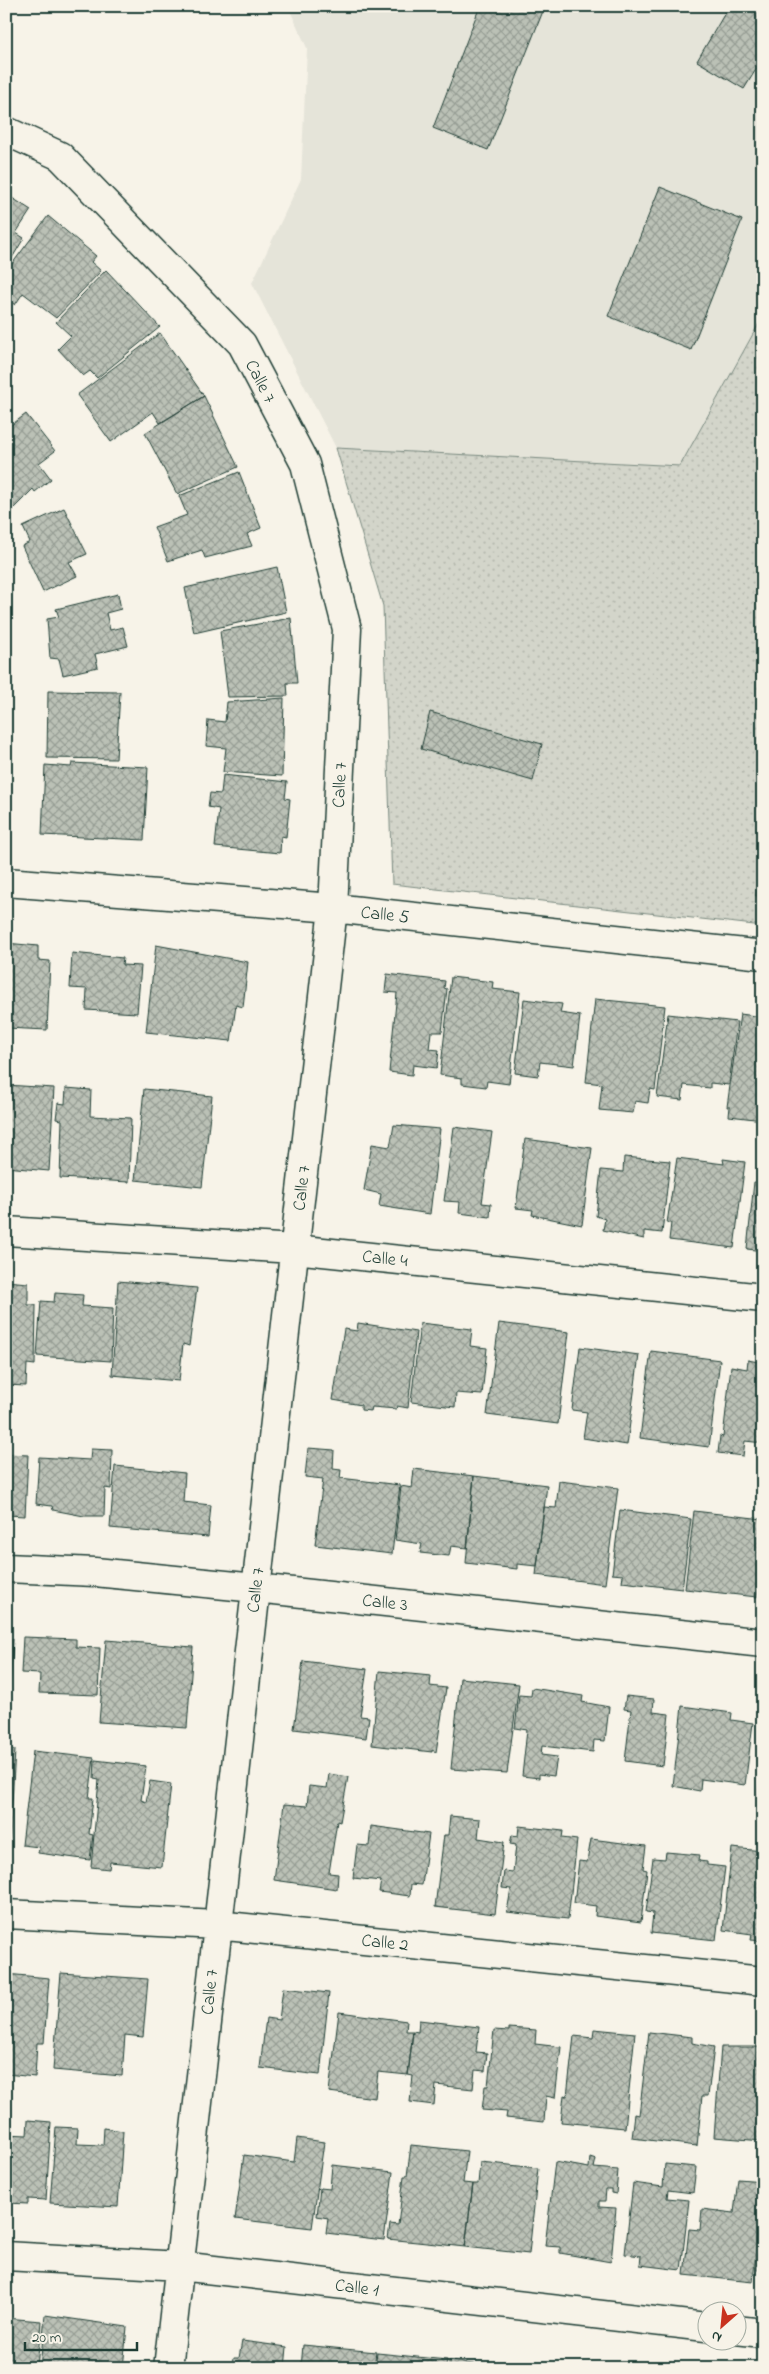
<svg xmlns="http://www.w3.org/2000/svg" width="769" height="2374" font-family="'Indie Flower',sans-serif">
  <defs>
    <pattern id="park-dots" width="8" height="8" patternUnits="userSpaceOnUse" patternTransform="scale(1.25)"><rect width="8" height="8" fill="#d3d5ca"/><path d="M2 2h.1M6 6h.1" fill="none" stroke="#b5b8ae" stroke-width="1.8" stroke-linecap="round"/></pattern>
    <pattern id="building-cross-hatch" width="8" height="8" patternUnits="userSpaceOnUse" patternTransform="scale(1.25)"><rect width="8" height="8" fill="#bbc1b6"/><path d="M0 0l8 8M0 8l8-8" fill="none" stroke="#979e95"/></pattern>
  </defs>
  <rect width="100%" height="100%" fill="#f7f3e8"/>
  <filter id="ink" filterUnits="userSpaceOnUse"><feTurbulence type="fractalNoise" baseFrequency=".02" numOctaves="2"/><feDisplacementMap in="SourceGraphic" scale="10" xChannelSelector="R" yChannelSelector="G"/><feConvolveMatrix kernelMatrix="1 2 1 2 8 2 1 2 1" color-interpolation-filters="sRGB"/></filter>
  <g filter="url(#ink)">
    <path fill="#e5e4d9" d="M288,6H763V316L680,467L336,448L252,283L301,179L307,48Z"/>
    <path fill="url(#park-dots)" stroke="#79897f" d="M763,316V926L392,884L383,606L336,448L680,466Z"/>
    <path fill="url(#building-cross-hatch)" stroke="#1f3d34" d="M480,6H545L488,150L433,128Z
      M729,6H763V58L744,89L697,61Z
      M660,187L742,220L691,350L608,316Z
      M6,194L31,210L16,233L24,238L9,263L6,261Z
      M48,216L96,256L91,262L101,271L56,318L23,293L15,305L6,298V272Z
      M106,270L160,327L97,378L90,371L83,376L58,349L71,336L56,322Z
      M160,333L204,396L160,423L153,412L111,442L77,395Z
      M204,396L238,467L177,494L145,433Z
      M26,414L55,451L39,463L51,479L35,492L33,489L7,515L6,429Z
      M239,472L261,528L247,534L252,546L205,558L202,550L168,561L154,527L187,515L179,496Z
      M64,508L87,554L69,562L77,576L43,592L22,546L30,542L23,527Z
      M277,567L286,612L194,633L185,588Z
      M118,594L121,609L106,613L110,630L123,627L128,646L95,654L98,667L63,675L59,659L50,658L47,619L59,617L56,609Z
      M291,618L297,683H287L288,696L228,697L220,631Z
      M48,691L120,692L116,759L47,758Z
      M284,698L282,776L223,772L226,748L206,746L208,720L225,722L227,702Z
      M430,712L542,744L533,781L421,749Z
      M72,763L148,767L144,840L42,835L45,765L71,767Z
      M223,775L287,782L285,798L290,799L286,837L281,836L280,853L215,847L219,809L208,807L210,793L221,794Z
      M759,871L763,872V896H756Z
      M6,943L38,946V960L50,961L47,1030L6,1028Z
      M156,945L248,962L243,1007L236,1005L231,1041L146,1032Z
      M72,953L123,958L122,965L141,966L137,1013L86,1010L87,989L70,988Z
      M387,974L445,981L444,988L447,989L442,1032H431L429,1049L439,1050L437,1068L413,1065L412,1075L389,1072L397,993L385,992Z
      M451,977L493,982L492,989L520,992L509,1084L487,1081L486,1087L462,1084V1078L440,1075Z
      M524,999L562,1004L560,1013L580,1016L574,1066L540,1062L538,1076L515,1073Z
      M595,999L665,1006L655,1090L650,1089L648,1103L635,1101L633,1113L599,1110L602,1084L586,1082Z
      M668,1014L737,1022L729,1085L710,1083V1088L684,1085L682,1100L657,1097Z
      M740,1014L763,1017V1120L729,1116L730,1107H727Z
      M6,1085L54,1088L49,1171L6,1167Z
      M66,1088L91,1090L90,1116L131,1118L129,1182L60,1178L62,1120L56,1119L58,1103L65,1104Z
      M144,1089L212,1096L202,1187L135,1180Z
      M394,1125L440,1129L430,1214L379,1206L381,1194L364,1190L372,1144L390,1147Z
      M454,1127L492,1132L482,1203L491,1204L490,1217L459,1213L460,1202L444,1201Z
      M525,1139L592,1148L582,1225L532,1215L533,1210L516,1208Z
      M624,1157L670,1161L662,1233L644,1231V1239L603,1230L605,1219L596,1216L601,1170L623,1172Z
      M677,1158L724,1164L723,1159L745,1162L734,1248L669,1240L671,1223H667Z
      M754,1182L763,1183V1251L747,1249Z
      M6,1281L28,1283V1305H36L35,1365L27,1364L26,1386L6,1385Z
      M118,1281L197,1288L189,1346L183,1344L179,1381L112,1375Z
      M55,1293L83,1295L82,1306L113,1308L111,1361L37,1356L41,1301L54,1302Z
      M358,1323L416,1332L408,1408L397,1406L396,1409L372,1407L371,1411L361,1410V1405L333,1400L344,1329L357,1331Z
      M420,1323L472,1329L470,1346L487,1348L482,1395L456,1393L455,1407L411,1402Z
      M499,1323L569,1332L558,1424L487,1415Z
      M580,1347L639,1355L627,1445L583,1438L587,1412L572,1410Z
      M651,1351L720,1360L709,1447L640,1438Z
      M748,1360L763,1363V1443L745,1441L743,1456L718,1453L720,1436L723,1437L731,1366L747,1369Z
      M308,1448L334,1450L333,1469L341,1470L340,1478L400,1485L392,1554L315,1545L323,1479L305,1477Z
      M91,1449L112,1450L111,1489L105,1488L104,1516H84L53,1510L52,1506L36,1504L39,1457L90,1460Z
      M6,1454L28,1455L25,1516L6,1515Z
      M115,1466L185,1473L183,1502L211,1505L208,1537L110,1528Z
      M414,1469L474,1476L467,1548L451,1546L449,1556L420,1553L422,1544L395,1540L401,1486L412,1488Z
      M474,1476L547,1485L537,1566L517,1564V1569L466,1563Z
      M559,1481L618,1488L605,1584L536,1575L544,1507L556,1508Z
      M620,1510L691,1519L682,1589L622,1582L623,1575L612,1574Z
      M694,1511L763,1519V1544L757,1597L685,1589Z
      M23,1637L76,1639V1647L100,1648L98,1695L39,1693L40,1674L21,1673Z
      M6,1639H13L10,1690H6Z
      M106,1640L193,1647L187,1728L99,1722Z
      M303,1661L367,1669L360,1716L369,1717L366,1738L294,1729Z
      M379,1671L431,1676L430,1686L446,1688L436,1752L432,1750V1752L372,1745Z
      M460,1678L519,1684L507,1773L451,1769Z
      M532,1688L583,1696L582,1702L609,1707L605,1741L594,1740L593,1752L542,1746L541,1755L557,1757L554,1776L539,1774V1778L522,1776L527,1730L515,1728L519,1695L531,1696Z
      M626,1696L654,1699L653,1712L669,1714L663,1766L625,1761L631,1710L624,1709Z
      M682,1706L732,1713L731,1720L753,1723L745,1785L701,1779L700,1791L673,1786Z
      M763,1736V1816L757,1815Z
      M6,1749L15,1750L9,1855L6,1854Z
      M33,1751L94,1758L89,1798H93L89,1834L93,1835L90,1860L38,1853L39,1847L22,1845Z
      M95,1760L146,1766L141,1800L146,1802L150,1781L171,1784L162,1867L110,1862L109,1869L91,1867L99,1780L94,1779Z
      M329,1774L348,1777L340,1822L337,1821L329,1873L338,1874L337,1889L274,1880L284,1804L307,1806L309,1786L327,1788Z
      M450,1816L480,1819L478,1838L504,1842L495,1914L435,1907L444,1835H448Z
      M371,1826L429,1834L422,1885L411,1884L410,1896L379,1892L381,1881L353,1878L357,1845L369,1846Z
      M519,1826L563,1831L562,1838L577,1840L568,1919L507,1912L511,1889L502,1888L504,1871L513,1872L516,1845L510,1844L512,1835L518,1836Z
      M591,1839L646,1846L643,1869L647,1870L641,1922L595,1916L596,1906L574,1903L579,1861L587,1862Z
      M732,1848L763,1851V1941L751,1940L752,1934L723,1930Z
      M666,1852L700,1855L699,1861L707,1862V1865L725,1867L716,1940L651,1933L653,1913L646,1912L653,1858L665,1859Z
      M61,1973L148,1979L143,2037L125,2035L122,2076L53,2070Z
      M6,1974L49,1978L44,2043H37L35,2077L6,2074Z
      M283,1988L329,1993L320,2075L260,2068L266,2018L279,2020Z
      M339,2012L407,2021L406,2031H413L408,2075L378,2072L375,2098L329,2092Z
      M419,2020L479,2027L476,2052L487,2053L485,2071L475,2070L473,2089L436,2085L434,2105L410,2102L413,2076L408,2075L413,2031L418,2032Z
      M509,2028L536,2030L535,2044L561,2047L555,2098L546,2096L544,2122L506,2118L507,2112L482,2110L485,2086H488L494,2030L509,2031Z
      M594,2029L635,2033L625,2128L561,2122L564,2095L567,2096L574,2036L593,2038Z
      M649,2032L692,2037V2043L714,2047L708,2096H702L697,2146L632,2138L635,2114L639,2115Z
      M721,2047H763V2141L714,2137Z
      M28,2120L51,2122L46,2200L28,2199V2204L6,2203V2134L27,2135Z
      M56,2127L78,2128L77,2144L103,2145L104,2128L123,2131L118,2207L50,2203Z
      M297,2138L324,2142L312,2228L235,2219L244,2155L294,2162Z
      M411,2145L467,2151L463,2183L473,2184L465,2247L388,2239L390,2224L398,2225L404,2176H407Z
      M590,2157L596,2159L594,2168L618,2170L616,2194L611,2193V2189H606L605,2201H599V2207L616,2208L611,2262L560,2253V2247L545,2246L555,2162L589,2168Z
      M480,2162L538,2168L529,2254L465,2247L473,2184H478Z
      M665,2164L696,2167L693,2193L668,2190L667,2198L689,2200L681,2270L640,2265L641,2256L625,2254L633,2183L663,2187Z
      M332,2165L393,2172L384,2240L326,2233L328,2218L317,2216L320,2188L330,2189Z
      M738,2179L763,2181L753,2282L684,2275L689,2229L700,2230L702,2209L734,2213Z
      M763,2213V2270H757Z
      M45,2315L127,2327L123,2368H40Z
      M6,2318L41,2321L37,2368H6Z
      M242,2341L287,2347L285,2368H232L234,2358H239Z
      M303,2345L376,2352L374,2368H301Z
      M377,2353L447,2360L446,2368H375Z
      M449,2361L506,2368H446L449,2367Z"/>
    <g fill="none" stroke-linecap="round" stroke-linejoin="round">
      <g stroke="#1f3d34" stroke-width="31">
        <path id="street" d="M6,131L60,156L242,344L305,464L347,629L333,908L168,2368
          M6,882L333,908L763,955
          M6,1231L294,1249L763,1298
          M6,1568L95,1572L256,1588L763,1643
          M6,1914L217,1925L763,1981
          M6,2256L180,2266L706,2327
          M736,2330L763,2333"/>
      </g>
      <use href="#street" stroke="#f7f3e8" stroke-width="28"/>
    </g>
  </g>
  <g text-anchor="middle" stroke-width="4" stroke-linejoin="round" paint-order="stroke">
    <g font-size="18" fill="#1f3d34" stroke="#f7f3e8">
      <text transform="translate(261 381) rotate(63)" y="6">Calle 7</text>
      <text transform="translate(339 785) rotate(-87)" y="6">Calle 7</text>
      <text transform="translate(385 914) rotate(6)" y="6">Calle 5</text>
      <text transform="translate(301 1188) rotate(-83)" y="6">Calle 7</text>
      <text transform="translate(385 1258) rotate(6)" y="6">Calle 4</text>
      <text transform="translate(255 1590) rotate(-83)" y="6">Calle 7</text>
      <text transform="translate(385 1602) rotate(6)" y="6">Calle 3</text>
      <text transform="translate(385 1942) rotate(6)" y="6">Calle 2</text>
      <text transform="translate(209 1992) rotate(-84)" y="6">Calle 7</text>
      <text transform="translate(357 2287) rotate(7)" y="6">Calle 1</text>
    </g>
  </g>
  <rect width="769" height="2374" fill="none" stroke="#f7f3e8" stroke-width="25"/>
  <rect x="12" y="12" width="744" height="2349" fill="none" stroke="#1f3d34" stroke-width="2" filter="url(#ink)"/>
  <g transform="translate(722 2326) rotate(207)"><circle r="24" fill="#f7f3e8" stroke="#a1aaa0"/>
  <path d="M0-4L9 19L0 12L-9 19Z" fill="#c8321e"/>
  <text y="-8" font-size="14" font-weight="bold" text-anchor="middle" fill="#1f3d34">N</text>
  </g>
  <path d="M25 2342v8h112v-8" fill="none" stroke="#1f3d34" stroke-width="2.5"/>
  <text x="32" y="2342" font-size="15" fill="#1f3d34" stroke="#f7f3e8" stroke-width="4" paint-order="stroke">20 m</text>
</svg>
